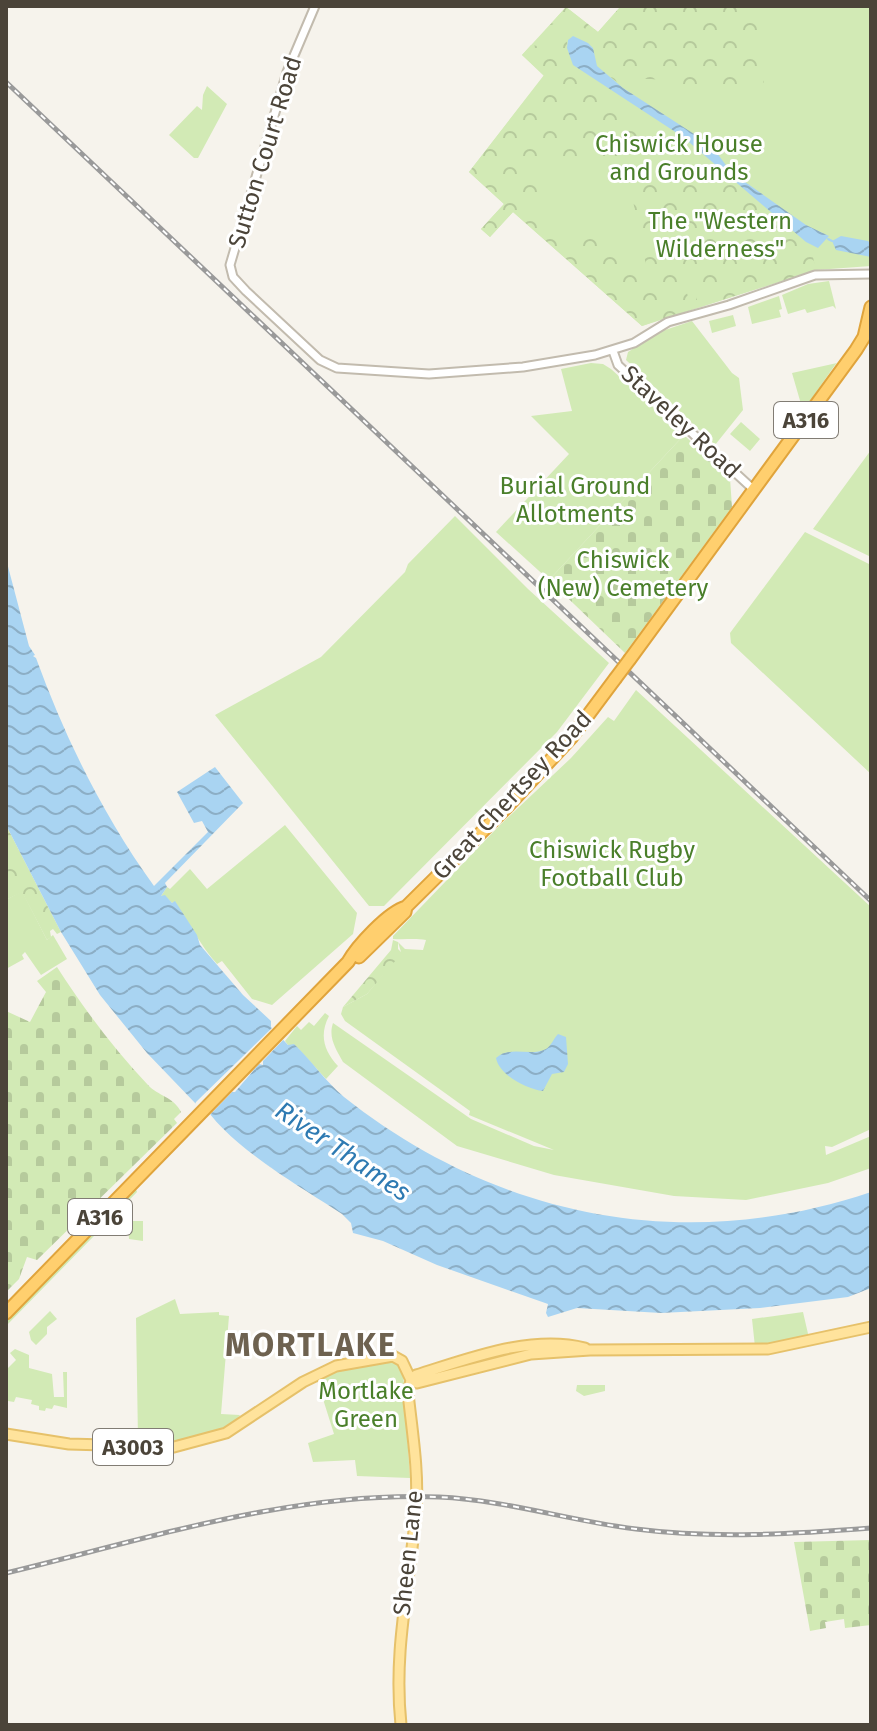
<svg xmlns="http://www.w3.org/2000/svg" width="877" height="1731" font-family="'Fira Sans',sans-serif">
  <defs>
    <pattern id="forest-crowns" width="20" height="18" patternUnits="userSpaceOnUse" patternTransform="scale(2)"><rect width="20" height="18" fill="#d2eab5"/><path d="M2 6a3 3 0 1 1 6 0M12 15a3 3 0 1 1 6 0" fill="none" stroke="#b6ca9c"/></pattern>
    <pattern id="cemetery-stones" width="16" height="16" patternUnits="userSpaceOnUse" patternTransform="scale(2)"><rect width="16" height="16" fill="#d2eab5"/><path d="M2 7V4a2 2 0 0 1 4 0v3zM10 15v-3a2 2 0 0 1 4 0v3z" fill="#b6ca9c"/></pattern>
    <pattern id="water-waves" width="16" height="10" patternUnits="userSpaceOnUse" patternTransform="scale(2)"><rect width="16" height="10" fill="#a9d4f2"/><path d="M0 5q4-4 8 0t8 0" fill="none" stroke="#8caec5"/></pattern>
  </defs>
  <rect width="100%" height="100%" fill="#f6f3ec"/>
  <path fill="#d2eab5" d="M621,6H871V266L816,270L642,326L513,212L490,237L481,229L504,204L469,172L544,76L522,55L566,7L598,32Z
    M207,86L227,104L198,158H194L169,135L197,106L202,110L203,95Z
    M829,281L836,309L833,306L807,313L805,309L788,314L782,295L808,284Z
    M779,296L782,309L779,310L781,317L752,324L748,307Z
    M733,315L736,326L712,333L709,321Z
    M692,321L732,373L739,378L743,410L715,445L626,360L628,352L659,332Z
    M591,363L603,364L611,369L684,435L549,580L496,532L569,454L531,416L572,411L561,369Z
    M837,363L835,365L803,411L792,373Z
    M741,422L760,439L750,451L730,434Z
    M871,450V557L813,529Z
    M455,516L528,589L609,663L557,732L384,906H369L215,715L321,657L405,572L408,564Z
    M805,532L871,565V774L731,643L730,633Z
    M636,690L871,907V1129L832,1147L825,1146L826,1155L871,1136V1168L828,1183L746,1200L674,1196L554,1175L457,1146L343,1062C336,1049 328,1038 333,1023L471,1119L534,1146L554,1150L469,1115L470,1111L345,1021L341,1014L343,1007L367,994L401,952L398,942L405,949L423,950L426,940C414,938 405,940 393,939V936L499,826L571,758L608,717L614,721Z
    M285,825L357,913L353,934L272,1005L252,999L222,961L217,964C200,945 190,924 175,902L172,903L165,896H161L167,887L170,889L190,869L207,889Z
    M22,891L47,940L53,935L67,959L41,975L25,952L22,955L24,959L6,969V900Z
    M325,1013L329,1016C319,1035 324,1051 338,1066L326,1079L295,1045H288L285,1041L297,1026L301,1030L309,1022L314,1026Z
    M135,1186L137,1192L6,1326V1321L65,1262Z
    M128,1221H143V1241L129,1239Z
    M175,1299L180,1314L219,1312V1315L229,1316L221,1414L240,1415C228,1435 157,1451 138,1439L136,1318Z
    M50,1311L57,1319L47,1327V1334L36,1345L31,1340L29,1332Z
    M803,1312L809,1338L755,1347L752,1319Z
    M15,1349L29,1355V1368L52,1374L54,1397H64L63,1372H67V1408L54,1405L52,1409L46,1408L45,1411L39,1410V1406L31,1404L32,1400L16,1397L14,1402L8,1401L6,1404V1370L16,1360L10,1353Z
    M389,1360L397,1362L403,1371L410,1478L357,1476L355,1460L313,1462L308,1443L334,1434L317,1380L338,1371Z
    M577,1385H605V1391L584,1396L576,1391Z"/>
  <path fill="url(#forest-crowns)" d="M621,6H760L764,82L756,92L687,86C677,78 628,77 617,82C602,70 593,65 599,45C584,25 574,14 549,26L566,7L598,32Z
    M557,33L565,35C568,42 567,49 569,56C574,70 590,77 601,85L602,103L618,114L626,111L663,134L608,161L595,154L549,162L539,173V202L529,212L534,220L543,219L577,241L601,237L630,275L647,270L630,186L701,176L713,186L718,176L723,173L806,242L804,250L807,254L812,253L816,270L700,307L695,303L701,285L699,280L693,279L685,285L689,301L682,308V312L642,326L513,212L490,237L481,229L504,204L469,172L544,75L522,55L531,45L544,47L550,45V36Z
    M6,825L61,932L57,934L53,929L50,931L51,937L47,940L22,892L6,900Z
    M393,940L398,942V949L402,953L367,994L343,1007L391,950Z"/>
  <path fill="url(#cemetery-stones)" d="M684,435L730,478L732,507L625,653L549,580Z
    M57,967C84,1009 114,1049 148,1085C158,1096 174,1097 181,1112L174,1119L177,1123L37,1260L27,1257L19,1279L6,1292V1011L30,1022L46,992L37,981Z
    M871,1540V1625L845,1628L844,1619L825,1622L826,1628L810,1631L794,1542Z"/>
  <path fill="url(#water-waves)" d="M573,36L588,43L593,48L597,66L623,88L711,145L731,172L806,225L829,236L818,248L806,242L683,137L573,65L567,48L568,40Z
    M841,236L868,241L871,244V257L836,250L832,241Z
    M6,559L29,646L35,655L33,656L36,658C65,738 104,817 154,886L208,832L202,821L194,823L177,792L215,767L243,803L165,883L167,887L161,896L165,895L172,903L175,901L197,935L200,945L243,995L271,1021V1027L288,1045L294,1044C312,1061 325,1081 344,1097C497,1218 685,1255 871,1192V1288L848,1297L760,1308L661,1313L577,1308L548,1317L546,1313L548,1304L437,1265L383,1241L353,1233L351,1223L342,1214C301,1187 223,1143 201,1100L196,1104L147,1053L100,995L61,932L6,825Z
    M558,1034L566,1037L568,1064L564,1072L552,1074L543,1091C527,1089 499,1075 496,1058C510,1045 530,1057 546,1049C551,1046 554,1038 558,1034Z"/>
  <path fill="#f6f3ec" d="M275,1025L286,1037L263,1061V1065L259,1064L235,1092H232L206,1119V1113L200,1106L194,1107L196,1102Z"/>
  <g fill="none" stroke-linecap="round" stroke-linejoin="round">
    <path stroke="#a9d4f2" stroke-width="2" d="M828,239L832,241"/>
    <g stroke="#c2bbae" stroke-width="11">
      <path id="minor" d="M315,6L287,72L230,265L233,277L246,291L320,360L337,368L429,374L523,367L595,355L634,343L668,322L729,305L815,275L871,274
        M613,351L618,365L754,490"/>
    </g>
    <g stroke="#e6c16a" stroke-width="13">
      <path id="major" d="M411,1380L417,1383L531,1354L590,1350L768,1349L871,1327
        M411,1380L416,1375C468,1359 530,1334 585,1348
        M6,1434L69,1444L174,1447L226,1433L303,1382L336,1366L393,1356L402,1361L411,1380
        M401,1725C393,1649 410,1585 416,1510C419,1472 412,1431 408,1393L411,1380"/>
    </g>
    <g stroke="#e0a43c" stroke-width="15">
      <path id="highway" d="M630,659L856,350L864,337L871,307
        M359,957L405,912L406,907L507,807L571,738L615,679
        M6,1313L348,962C357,946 388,912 406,907"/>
    </g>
    <use href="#minor" stroke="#fff" stroke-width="7"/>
    <use href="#major" stroke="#ffe39c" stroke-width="9"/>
    <use href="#highway" stroke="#ffcf6e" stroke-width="11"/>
    <g stroke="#9a9a9a" stroke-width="5">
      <path id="rail" d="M6,82L871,901
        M6,1573C148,1539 292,1491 439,1497C506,1500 570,1521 636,1529C714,1539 793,1534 871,1528"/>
    </g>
    <use href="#rail" stroke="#fff" stroke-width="2" stroke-dasharray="6" stroke-linecap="butt"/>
    <g stroke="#e0a43c" stroke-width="15" stroke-linecap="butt">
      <path id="highway-bridge" d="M615,679L630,659"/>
    </g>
    <use href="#highway-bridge" stroke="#ffcf6e" stroke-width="11"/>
  </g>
  <g text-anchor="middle" stroke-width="6" stroke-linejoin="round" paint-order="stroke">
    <g fill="#fff" stroke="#817c74" stroke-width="2">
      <rect x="774" y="402" width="64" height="36" rx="6"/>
      <rect x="68" y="1199" width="64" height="36" rx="6"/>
      <rect x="93" y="1429" width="80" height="36" rx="6"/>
    </g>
    <g font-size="22" font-weight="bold" fill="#4b4439">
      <text x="806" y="428">A316</text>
      <text x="100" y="1225">A316</text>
      <text x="133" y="1455">A3003</text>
    </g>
    <g font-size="24" fill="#4a7f2a" stroke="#fff">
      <text x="679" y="152">Chiswick House<tspan x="679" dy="28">and Grounds</tspan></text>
      <text x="720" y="229">The "Western<tspan x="720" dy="28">Wilderness"</tspan></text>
      <text x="575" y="494">Burial Ground<tspan x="575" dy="28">Allotments</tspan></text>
      <text x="623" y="568">Chiswick<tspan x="623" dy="28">(New) Cemetery</tspan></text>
      <text x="612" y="858">Chiswick Rugby<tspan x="612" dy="28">Football Club</tspan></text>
      <text x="366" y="1399">Mortlake<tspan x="366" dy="28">Green</tspan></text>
    </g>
    <g font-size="24" fill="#4b4439" stroke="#fff">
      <text transform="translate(265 152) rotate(-73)" y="8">Sutton Court Road</text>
      <text transform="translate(681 422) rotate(43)" y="8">Staveley Road</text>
      <text transform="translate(512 795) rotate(-47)" y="8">Great Chertsey Road</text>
      <text transform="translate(408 1553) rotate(-84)" y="8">Sheen Lane</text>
    </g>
    <g font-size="26" font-style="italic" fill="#2e7ab2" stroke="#fff">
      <text transform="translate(343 1151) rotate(34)" y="9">River Thames</text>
    </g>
    <g font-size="32" font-weight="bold" letter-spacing="2" fill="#6e6250" stroke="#fff">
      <text x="311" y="1356">MORTLAKE</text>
    </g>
  </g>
  <rect width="877" height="1731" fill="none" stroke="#4b4439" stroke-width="16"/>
</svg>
